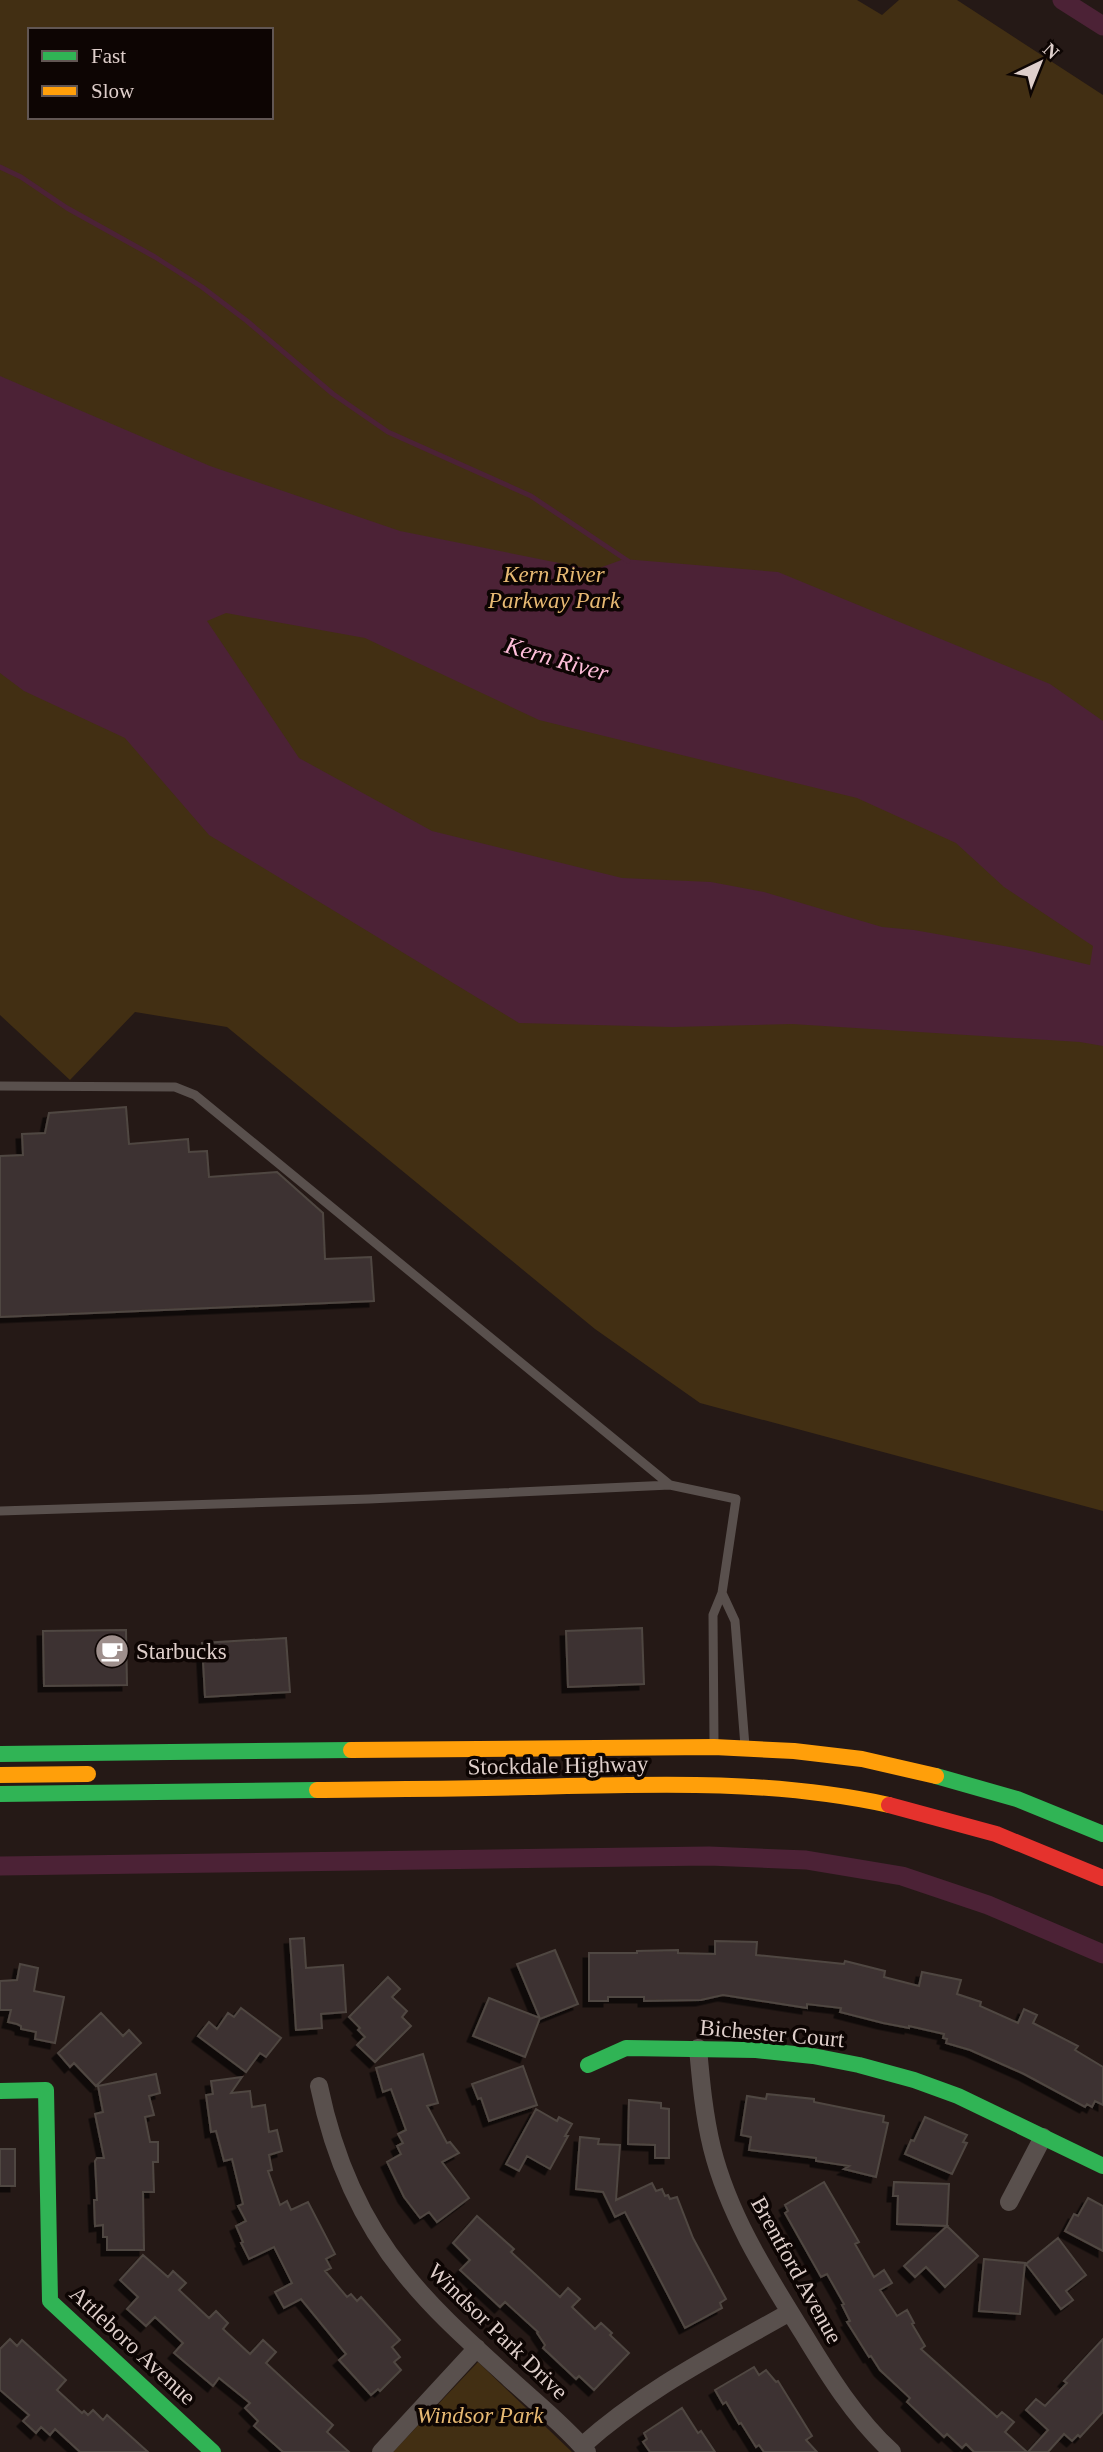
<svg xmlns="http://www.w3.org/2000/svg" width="1103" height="2452" font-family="'Times New Roman',serif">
  <defs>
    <filter id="shadow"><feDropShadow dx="-5.5" dy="5.5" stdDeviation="0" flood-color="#0009"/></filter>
  </defs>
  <rect width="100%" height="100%" fill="#251916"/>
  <path fill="#422f13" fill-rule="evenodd" d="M0,0H857L882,15L899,0H957L1103,95V1511L700,1403L595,1329L227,1027L135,1012L70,1080L0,1015ZM30,30H271V117H30Z
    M478,2362L572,2452H393Z"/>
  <path fill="#4c2236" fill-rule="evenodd" d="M0,376L210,466L400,531L594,570L624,559L778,572L1050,684L1103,721V1046L1080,1042L792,1024L672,1027L519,1023L209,835L125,738L24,691L0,673ZM226,613L365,638L539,720L857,798L956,843L1004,887L1093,946L1090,965L1026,950L914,930L882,927L764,892L711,882L622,878L432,831L299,758L207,621Z"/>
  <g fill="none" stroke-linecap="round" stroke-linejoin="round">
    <path stroke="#4c2236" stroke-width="5" d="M0,167L21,177L67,208L155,257L202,287L247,321L333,394L388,432L531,496L628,561"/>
    <path stroke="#4c2236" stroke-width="19" d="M1062,0L1103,26
      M0,1866L709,1856L806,1860L902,1876L988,1905L1103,1954"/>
  </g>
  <path fill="#3e3330" stroke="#504742" stroke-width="2" filter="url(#shadow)" d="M126,1107L129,1144L188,1139L189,1152L207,1151L209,1177L277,1172L323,1213L325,1259L371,1257L374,1301L0,1317V1156L23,1155L22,1134L45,1133L49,1113Z
    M642,1628L644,1684L568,1687L566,1631Z
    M126,1630L127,1685L44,1686L43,1631Z
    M286,1638L290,1692L205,1697L202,1643Z
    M304,1938L306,1968L343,1965L346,2012L321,2014L322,2028L296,2030L290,1939Z
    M715,1941L757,1942L756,1955L844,1964L845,1961L885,1971L884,1977L919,1986L922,1972L961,1980L957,1994L981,2002L980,2006L1018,2023L1024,2009L1037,2015L1033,2023L1078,2046L1075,2050L1103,2067V2105L1095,2101L1092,2107L1087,2104L1085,2107L1024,2074L970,2050L946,2043L947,2039L943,2038L944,2034L909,2026V2028L883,2023L840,2012L841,2008L807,2004V2008L723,1995L701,2000L644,2001V1997H608V2001H589V1953H637V1951L678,1950V1953L715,1954Z
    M555,1950L578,2004L540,2019L517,1964Z
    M20,1964L38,1968L34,1991L64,1997L55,2043L35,2039L36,2032L21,2029V2026L17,2024L8,2022L11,2010H0V1981L17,1980Z
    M388,1977L400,1989L392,1997L407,2011L402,2017L411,2026L375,2062L357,2045L365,2037L358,2030L360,2028L349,2017Z
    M489,1998L540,2018L525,2057L473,2036Z
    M241,2008L281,2038L266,2057L260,2053L246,2072L198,2036L209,2022L217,2029L228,2013L234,2017Z
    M101,2013L123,2036L129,2030L141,2043L96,2086L74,2063L70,2067L58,2053Z
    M423,2054L438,2103L427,2106L447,2143L450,2142L459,2153L442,2162L469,2198L437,2222L429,2212L420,2218L404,2197L387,2162L401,2154L397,2146L403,2143L398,2134L406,2130L391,2089L383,2092L376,2068Z
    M523,2066L537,2105L489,2121L481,2098L478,2099L472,2084Z
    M156,2074L160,2093L149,2096L154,2115L145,2117L150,2142H158V2162H153L154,2192H143L144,2250H107V2237H103V2225L95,2226L94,2200H97L95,2161L97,2158H104L95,2114L103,2112L98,2086Z
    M242,2077L231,2093L250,2091L252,2107L265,2105L269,2132L277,2130L282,2151L269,2155L272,2170L268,2171L280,2205L287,2201L291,2210L308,2202L335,2254L326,2259L331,2268L325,2271L347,2297L351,2294L357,2301L361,2297L400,2340L392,2347L400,2357L394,2362L401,2370L380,2391L378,2389L371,2395L339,2360L346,2354L301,2299L284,2308L275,2292L292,2283L274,2247L249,2259L241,2243L243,2242L236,2226L246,2221L238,2206L243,2204L232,2159L224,2161L216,2131L211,2132L206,2095L213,2094L211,2081Z
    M767,2094L814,2099V2102L884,2116L883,2122L888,2123L876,2177L844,2169L849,2166L816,2161V2158L749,2150L751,2137L741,2135L747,2096L766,2099Z
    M629,2100L661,2103V2108L669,2109V2158H655V2145L628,2144Z
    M536,2109L557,2121L559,2117L572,2124L565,2136H568L550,2169L527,2156L519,2171L506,2164Z
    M925,2117L967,2135L963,2142L967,2143L952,2174L905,2154L911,2140L914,2141Z
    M580,2137L599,2139L598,2144L620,2145L616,2200L652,2183L656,2191L662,2189L665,2196L668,2195L670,2199L677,2197L693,2238L726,2299L720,2303L722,2308L685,2328L625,2212L615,2217L603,2192L576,2189Z
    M0,2149H15V2186H0Z
    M824,2182L859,2242L855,2244L874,2277L884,2270L892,2283L880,2290L897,2316L907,2310L914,2323L912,2324L925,2346L921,2349L997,2417L1002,2412L1014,2422L1005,2432L1027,2452H974L966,2444L962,2448L947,2434L944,2437L907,2402L910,2398L880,2370L871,2356L869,2357L847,2322L850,2321L842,2305L844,2304L827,2274L821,2277L785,2213L788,2211L785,2205Z
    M894,2182L949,2184L947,2226L978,2256L945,2287L926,2267L915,2277L904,2266L947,2226L897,2224L898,2196H893Z
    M1088,2198L1103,2206V2251L1065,2231L1074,2214L1078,2216Z
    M477,2216L514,2249L511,2252L560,2297L568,2288L580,2299L572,2307L595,2329L601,2323L612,2333L610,2335L629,2353L594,2390L579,2376L576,2379L543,2348L545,2345L537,2333L538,2332L505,2302L500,2307L460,2270L470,2260L453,2243Z
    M1058,2238L1086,2275L1066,2291L1073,2300L1061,2309L1026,2264Z
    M143,2255L168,2277L173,2271L186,2283L179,2290L209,2318L216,2311L228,2323L223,2329L250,2354L263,2340L276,2352L266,2363L333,2425L327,2432L349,2452H283L254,2426L258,2421L245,2408L250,2403L219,2378L213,2386L174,2353L183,2343L155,2317L146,2326L127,2309L138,2297L120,2280Z
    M984,2259L1025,2263L1020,2314L979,2311Z
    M10,2339L17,2346L22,2340L66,2380L57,2390L82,2413L84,2411L88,2415L93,2410L103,2420L107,2415L148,2452H80L55,2429L50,2435L41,2427L36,2433L23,2421L29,2415L0,2390V2349Z
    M1103,2339V2412L1080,2437L1078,2435L1072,2441L1064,2434L1048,2452H1028L1048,2430L1026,2410L1036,2399L1045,2406L1067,2383L1064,2381Z
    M754,2367L759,2375L766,2370L776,2382L778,2381L812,2436L806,2440L817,2452H764L759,2445L756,2447L741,2423L739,2424L726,2402L723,2404L715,2390Z
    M682,2408L698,2433L701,2431L715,2452H650L643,2442L647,2439L644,2433Z"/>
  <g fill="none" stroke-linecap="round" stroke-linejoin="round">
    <path stroke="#59504d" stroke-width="9" d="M0,1086L175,1087L195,1095L670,1485
      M0,1511L369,1499L670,1485L736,1499L722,1593L713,1615L714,1743
      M722,1593L735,1621L745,1746"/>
    <path stroke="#59504d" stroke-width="18" d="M698,2048C701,2082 704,2115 712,2148C729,2216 767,2275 803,2333C829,2376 855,2418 892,2452
      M319,2086C333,2154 360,2219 404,2273C435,2312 473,2345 510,2379C535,2402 564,2425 587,2452
      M1009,2202L1043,2137
      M582,2446C644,2390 718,2353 790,2312
      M381,2452L477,2348"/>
    <path stroke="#30b455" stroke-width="16" d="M0,1754L351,1750
      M936,1776L1017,1799L1103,1834
      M0,1794L317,1790
      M588,2065L626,2048L756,2050L813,2056L859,2065L914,2080L958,2096L1103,2166
      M0,2091L46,2090L50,2301L213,2452"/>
    <path stroke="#ff9f0a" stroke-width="16" d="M351,1750L714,1747L794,1751L862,1759L936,1776
      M0,1775L88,1774
      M317,1790C388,1789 459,1789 529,1787C649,1784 771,1779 889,1805"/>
    <path stroke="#e5322d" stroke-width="16" d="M889,1805L996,1834L1103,1878"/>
  </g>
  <defs>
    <g id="cafe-disc" transform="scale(1.75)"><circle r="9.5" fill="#9e8f8c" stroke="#0d0503"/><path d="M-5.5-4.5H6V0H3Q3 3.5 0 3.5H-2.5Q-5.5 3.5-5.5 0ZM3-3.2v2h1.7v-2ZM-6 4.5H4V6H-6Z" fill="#fff"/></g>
  </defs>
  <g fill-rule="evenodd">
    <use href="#cafe-disc" x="112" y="1651"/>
  </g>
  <g text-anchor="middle" stroke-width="7" stroke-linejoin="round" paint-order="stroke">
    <g font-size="23" font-style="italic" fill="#e7b973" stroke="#0d0503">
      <text x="554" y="582">Kern River<tspan x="554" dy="26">Parkway Park</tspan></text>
      <text x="480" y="2423">Windsor Park</text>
    </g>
    <g font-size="23" fill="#dfcfcb" stroke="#0d0503" text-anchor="start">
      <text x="136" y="1659">Starbucks</text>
    </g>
    <g font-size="23" fill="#dfcfcb" stroke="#0d0503">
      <text transform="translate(558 1765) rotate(-1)" y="8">Stockdale Highway</text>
      <text transform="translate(772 2033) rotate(5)" y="8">Bichester Court</text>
      <text transform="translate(797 2270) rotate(61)" y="8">Brentford Avenue</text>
      <text transform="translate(498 2331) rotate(44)" y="8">Windsor Park Drive</text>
      <text transform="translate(133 2345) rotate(43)" y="8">Attleboro Avenue</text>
    </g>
    <g font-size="24" font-style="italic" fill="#ffbeda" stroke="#0d0503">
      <text transform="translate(557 659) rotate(16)" y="8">Kern River</text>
    </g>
  </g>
  <rect x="28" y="28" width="245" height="91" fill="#0d0503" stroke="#615653" stroke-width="2"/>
  <rect x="42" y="51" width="35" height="10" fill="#30b455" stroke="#615653" stroke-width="2"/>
  <text x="91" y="63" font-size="21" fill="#dfcfcb">Fast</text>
  <rect x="42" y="86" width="35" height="10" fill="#ff9f0a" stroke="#615653" stroke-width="2"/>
  <text x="91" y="98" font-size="21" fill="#dfcfcb">Slow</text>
  <g transform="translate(1040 63) rotate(43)" stroke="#0d0503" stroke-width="5" paint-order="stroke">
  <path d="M0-5L12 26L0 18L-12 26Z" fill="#dfcfcb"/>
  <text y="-10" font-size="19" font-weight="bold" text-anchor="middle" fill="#dfcfcb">N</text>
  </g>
</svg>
